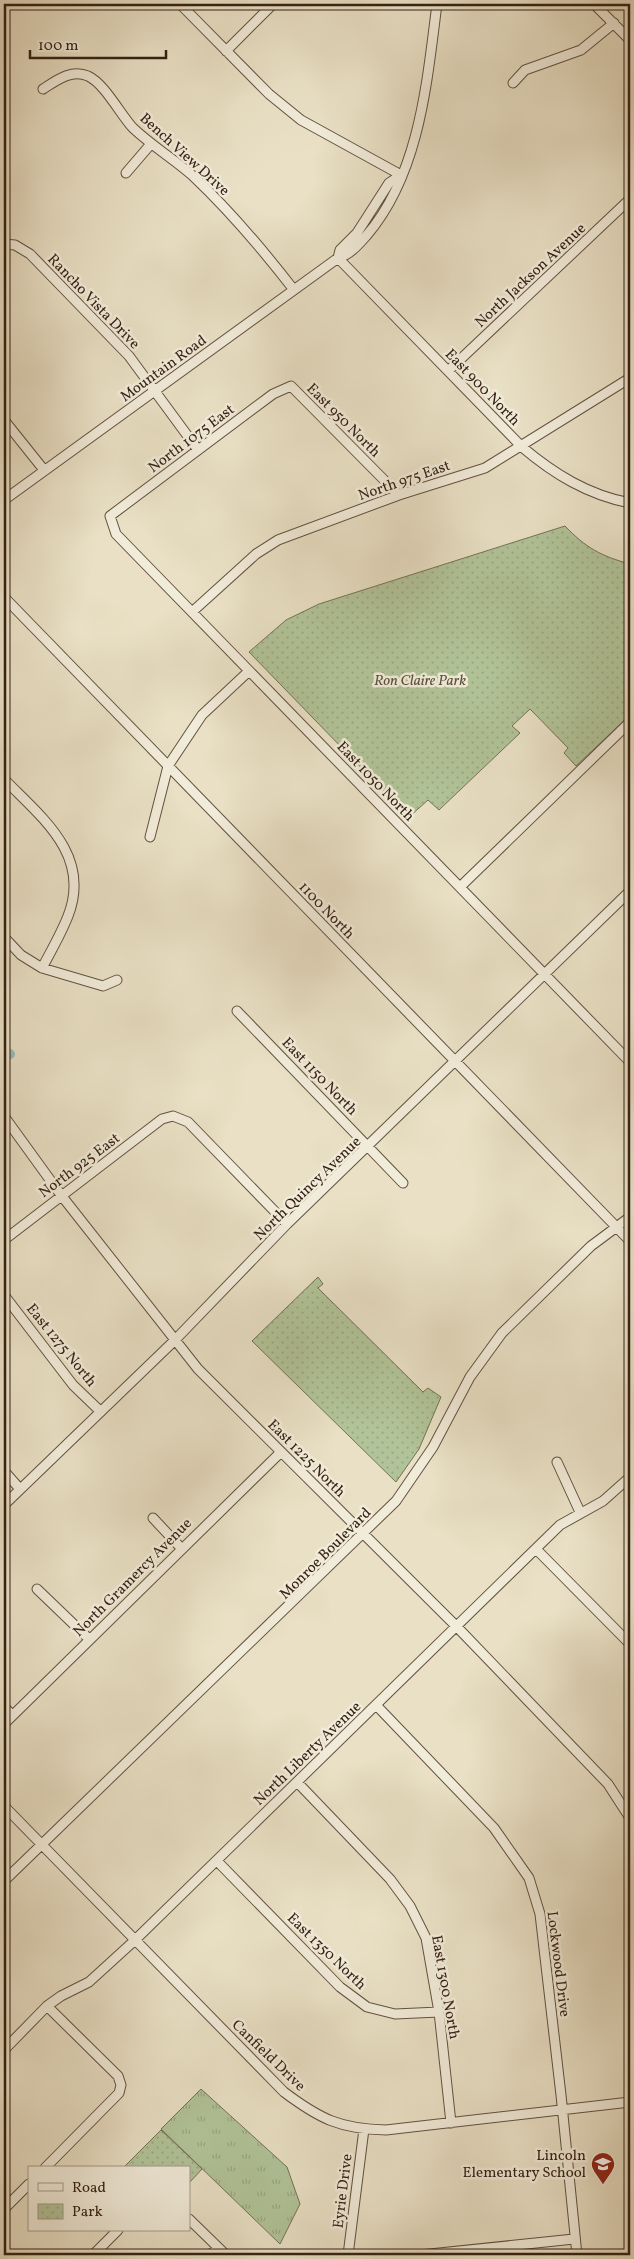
<svg xmlns="http://www.w3.org/2000/svg" width="634" height="2259" font-family="Vollkorn,serif">
  <defs>
    <pattern id="grass-tufts" width="24" height="20" patternUnits="userSpaceOnUse" patternTransform="scale(1.25)"><rect width="24" height="20" fill="#b1c398"/><path d="M3 7l-1-3M5 7V3M7 7l1-3M15 17l-1-3M17 17v-4M19 17l1-3" fill="none" stroke="#99a782"/></pattern>
    <pattern id="park-dots" width="8" height="8" patternUnits="userSpaceOnUse" patternTransform="scale(1.25)"><rect width="8" height="8" fill="#b1c398"/><path d="M2 2h.1M6 6h.1" fill="none" stroke="#99a782" stroke-width="1.8" stroke-linecap="round"/></pattern>
  </defs>
  <rect width="100%" height="100%" fill="#e9e0c5"/>
  <filter id="stains"><feTurbulence type="fractalNoise" baseFrequency=".004" numOctaves="4"/><feColorMatrix values="0 0 0 0 .2 0 0 0 0 .09 0 0 0 0 .02 0 0 0 .5 -.17"/></filter>
  <radialGradient id="worn" r=".72"><stop offset=".6" stop-color="#630" stop-opacity="0"/><stop offset="1" stop-color="#630" stop-opacity=".3"/></radialGradient>
  <path fill="url(#grass-tufts)" stroke="#737256" d="M201,2089L287,2167L300,2204L280,2244L161,2129Z"/>
  <path fill="url(#park-dots)" stroke="#737256" d="M565,526C586,548 601,556 630,564V715L576,766L564,753L568,748L530,709L512,726L520,733L439,810L428,800L409,817L249,652L286,620L319,604Z
    M318,1277L323,1284L318,1288L423,1392L428,1388L441,1397L419,1449L396,1482L252,1341Z
    M161,2130L202,2169L189,2183V2168H123Z"/>
  <g fill="none" stroke-linecap="round" stroke-linejoin="round">
    <path stroke="#99bcbb" stroke-width="10" d="M4,1055L10,1054"/>
    <g stroke="#625140" stroke-width="11">
      <path id="minor" d="M180,4L269,94L301,120L401,175
        M594,4L630,40
        M226,51L273,4
        M513,83L525,70L581,50L614,23
        M43,89C57,80 71,69 88,76C105,84 120,114 133,128C152,146 174,159 193,176C230,211 263,250 294,290
        M126,173L150,145
        M4,244L15,245L30,254L129,356L198,450
        M338,258L522,447C554,474 588,495 630,503
        M338,258L340,250L357,233L389,183L401,175
        M448,371L630,199
        M4,420L44,470
        M399,495L291,386L273,394L110,516L116,534L630,1062
        M4,500L338,258C350,255 359,244 367,235C420,173 427,81 437,4
        M4,597L630,1241
        M192,612L256,554L278,540L399,495L485,468L630,378
        M4,779C41,817 92,855 68,916C61,934 51,951 42,968
        M150,837L168,766L202,715L249,671
        M460,887L630,722
        M4,937L21,955L42,968L103,986L117,980
        M237,1011L403,1183
        M6,1119L61,1195L198,1369L458,1628L608,1784L630,1818
        M4,1240L162,1119L173,1116L188,1122L287,1224
        M4,1295L73,1385L100,1411
        M557,1462L580,1512
        M4,1471L20,1489
        M4,1505L174,1341L287,1224L630,891
        M153,1518L181,1548
        M537,1550L630,1644
        M37,1589L89,1639
        M376,1705L494,1828L529,1878L540,1914L561,2095L577,2255
        M4,1707L12,1715
        M4,1724L281,1452
        M297,1782L390,1879L410,1906L426,1938L439,2012L451,2123
        M4,1806L284,2092C320,2119 340,2129 386,2130L630,2102
        M217,1861L340,1987L367,2007L395,2014L439,2012
        M4,1881L396,1501L433,1447L470,1377L502,1333L591,1246L630,1217
        M4,2050L47,2006L61,1996L89,1982L134,1941L560,1525L603,1501L630,1477
        M45,2168L119,2093L121,2085L118,2076L47,2006
        M4,2209L29,2184
        M189,2219L226,2255
        M93,2255L118,2230
        M210,2255L218,2248
        M348,2255L364,2129
        M420,2255L574,2239"/>
    </g>
    <use href="#minor" stroke="#f1ebd9" stroke-width="9"/>
  </g>
  <defs>
    <g id="school-pin" transform="scale(1.25)"><path d="M0 17L-7.5 6A9.5 9.5 0 1 1 7.5 6Z" fill="#8f2418" stroke="#f1ebd9"/><path d="M0-5L7-2L0 1L-7-2ZM-4 1L0 2.5L4 1V4Q0 6-4 4Z" fill="#fff"/></g>
  </defs>
  <g fill-rule="evenodd">
    <use href="#school-pin" x="603" y="2164"/>
  </g>
  <g text-anchor="middle" stroke-width="5" stroke-linejoin="round" paint-order="stroke">
    <g font-size="15" fill="#352114" stroke="#f1ebd9">
      <text transform="translate(185 154) rotate(42)" y="5">Bench View Drive</text>
      <text transform="translate(530 275) rotate(-43)" y="5">North Jackson Avenue</text>
      <text transform="translate(94 301) rotate(46)" y="5">Rancho Vista Drive</text>
      <text transform="translate(163 368) rotate(-36)" y="5">Mountain Road</text>
      <text transform="translate(483 387) rotate(46)" y="5">East 900 North</text>
      <text transform="translate(344 420) rotate(45)" y="5">East 950 North</text>
      <text transform="translate(191 438) rotate(-37)" y="5">North 1075 East</text>
      <text transform="translate(404 480) rotate(-19)" y="5">North 975 East</text>
      <text transform="translate(376 781) rotate(46)" y="5">East 1050 North</text>
      <text transform="translate(327 910) rotate(46)" y="5">1100 North</text>
      <text transform="translate(320 1076) rotate(46)" y="5">East 1150 North</text>
      <text transform="translate(79 1165) rotate(-37)" y="5">North 925 East</text>
      <text transform="translate(307 1188) rotate(-44)" y="5">North Quincy Avenue</text>
      <text transform="translate(62 1345) rotate(51)" y="5">East 1275 North</text>
      <text transform="translate(307 1458) rotate(45)" y="5">East 1225 North</text>
      <text transform="translate(325 1553) rotate(-45)" y="5">Monroe Boulevard</text>
      <text transform="translate(132 1577) rotate(-45)" y="5">North Gramercy Avenue</text>
      <text transform="translate(307 1753) rotate(-44)" y="5">North Liberty Avenue</text>
      <text transform="translate(327 1951) rotate(44)" y="5">East 1350 North</text>
      <text transform="translate(559 1964) rotate(83)" y="5">Lockwood Drive</text>
      <text transform="translate(446 1987) rotate(80)" y="5">East 1300 North</text>
      <text transform="translate(269 2055) rotate(44)" y="5">Canfield Drive</text>
      <text transform="translate(342 2191) rotate(-83)" y="5">Eyrie Drive</text>
    </g>
    <g font-size="15" font-style="italic" fill="#5a523c" stroke="#f1ebd9">
      <text x="420" y="685">Ron Claire Park</text>
    </g>
    <g font-size="15" fill="#352114" stroke="#f1ebd9" text-anchor="end">
      <text x="586" y="2160">Lincoln<tspan x="586" dy="17">Elementary School</tspan></text>
    </g>
  </g>
  <rect width="634" height="2259" fill="none" stroke="#e9e0c5" stroke-width="20"/>
  <rect x="5" y="5" width="624" height="2249" fill="none" stroke="#352114" stroke-width="2.5"/>
  <rect x="10" y="10" width="614" height="2239" fill="none" stroke="#352114"/>
  <rect x="28" y="2166" width="162" height="65" fill="#f1ebd9" stroke="#a69a8a"/>
  <rect x="38" y="2183" width="25" height="8" fill="#f1ebd9" stroke="#a69a8a"/>
  <text x="72" y="2192" font-size="15" fill="#352114">Road</text>
  <rect x="38" y="2204" width="25" height="15" fill="url(#park-dots)" stroke="#a69a8a"/>
  <text x="72" y="2216" font-size="15" fill="#352114">Park</text>
  <path d="M30 50v8h136v-8" fill="none" stroke="#352114" stroke-width="2.5"/>
  <text x="38" y="50" font-size="15" fill="#352114" stroke="#f1ebd9" stroke-width="4" paint-order="stroke">100 m</text>
  <rect width="100%" height="100%" filter="url(#stains)"/>
  <rect width="100%" height="100%" fill="url(#worn)"/>
</svg>
